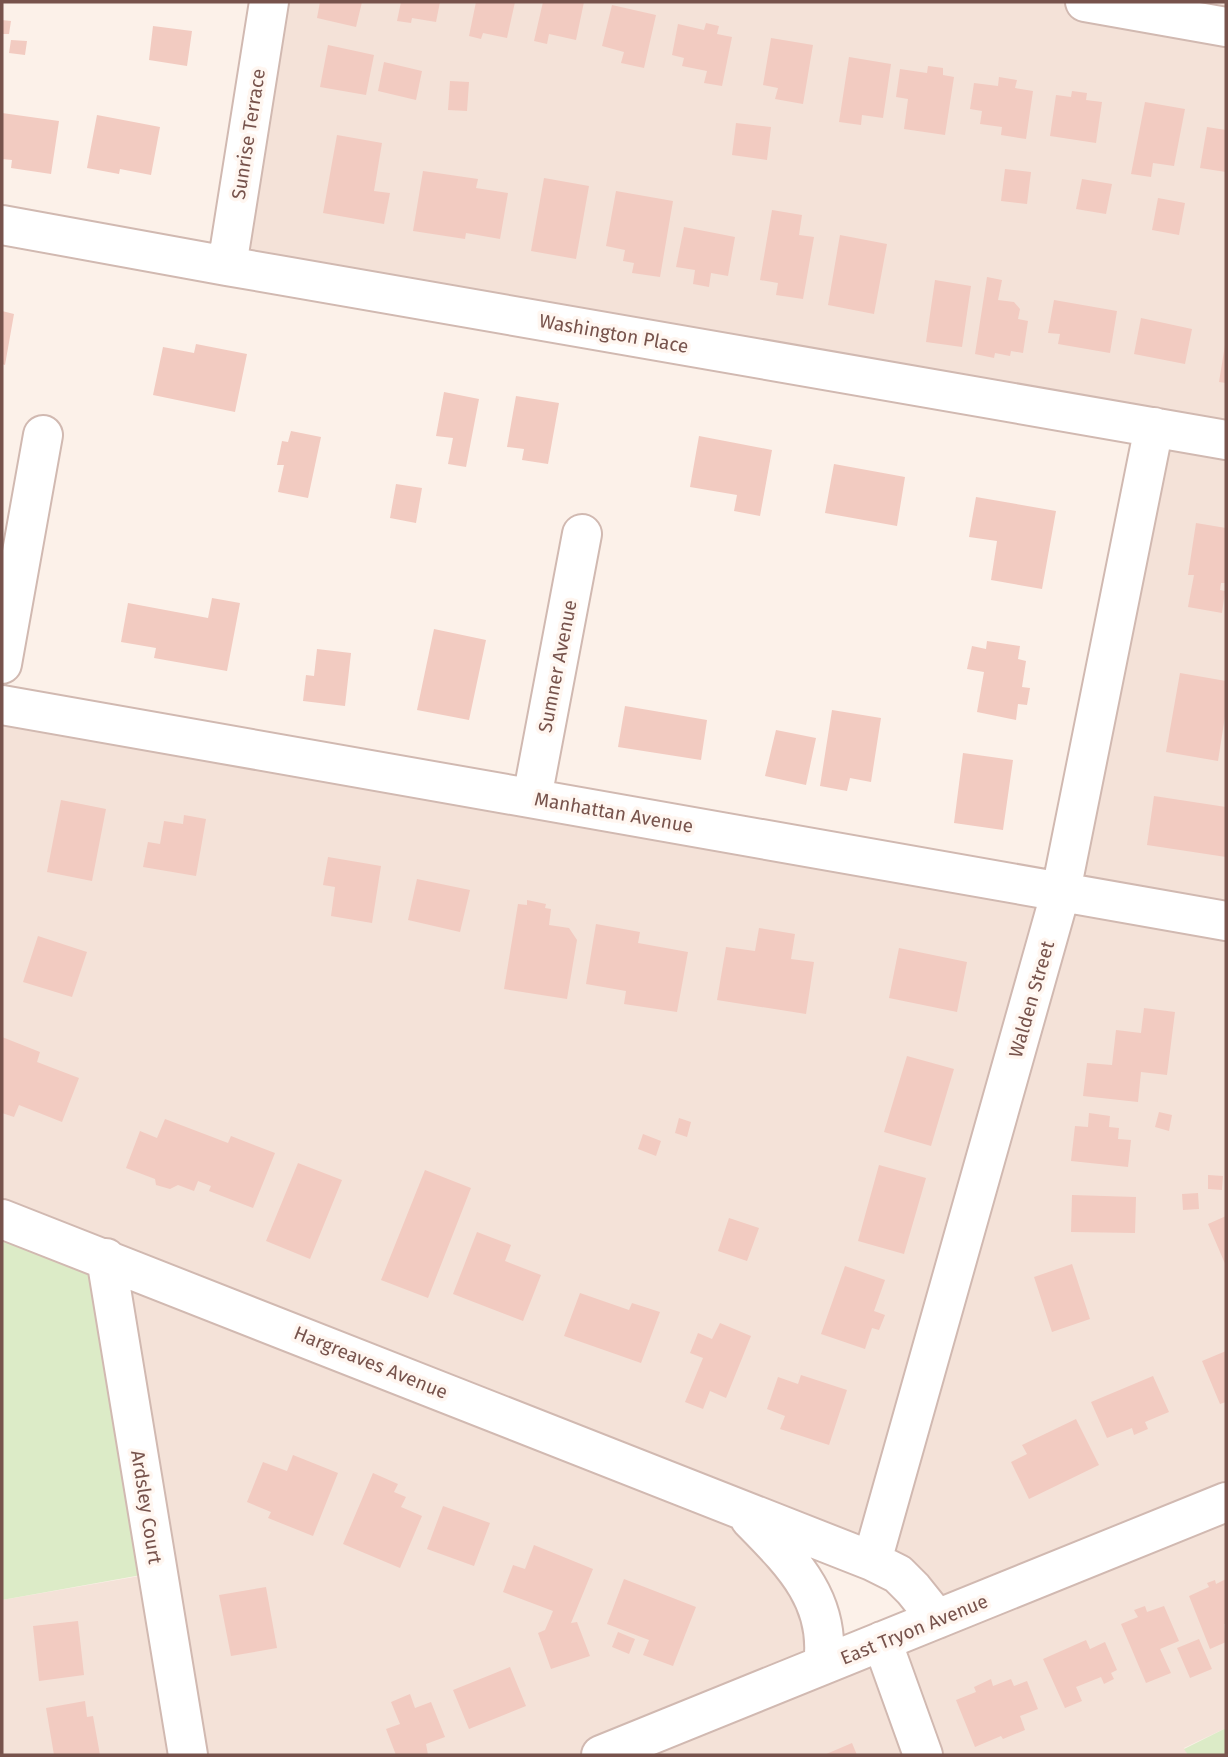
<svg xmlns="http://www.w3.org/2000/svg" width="1228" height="1757" font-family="'Fira Sans',sans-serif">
  <rect width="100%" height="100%" fill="#fcf1e9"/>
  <path fill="#f4e2d8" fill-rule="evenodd" d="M269,2H1226V1728L1184,1748L1188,1755H2V1600L157,1573L2,1219V734L9,706L1060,891L1154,428L227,266ZM740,1508L913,1589L936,1620L825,1648Z"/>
  <path fill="#dcebc7" d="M2,1219L106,1258L158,1572L2,1600Z
    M1226,1728V1755H1188L1184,1749Z"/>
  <path fill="#f2cbc1" d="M320,2H362L356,27L317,18Z
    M401,2H440L436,22L412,18L411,23L397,21Z
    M476,2H515L507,38L483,33L481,39L469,36Z
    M543,2H584L576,40L549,34L547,44L534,41Z
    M612,5L656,15L644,68L621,63L624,52L602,46Z
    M2,20L11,21L9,34H2Z
    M706,23L719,26L717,34L732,37L722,86L704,83L707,71L682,66L684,58L672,55L678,24L704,30Z
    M153,26L192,31L187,66L149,60Z
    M771,38L813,45L803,104L775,99L778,88L763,85Z
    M11,40L27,41L25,55L9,53Z
    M328,45L374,55L366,95L320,87Z
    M849,57L891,64L883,118L862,115L861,125L839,122Z
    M384,62L422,71L416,100L378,91Z
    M928,66L943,68V75L954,77L945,135L904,129L908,99L896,97L900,69L927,73Z
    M999,77L1017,80L1015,88L1033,91L1026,139L1001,135L1002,127L980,124L982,111L970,109L974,83L998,86Z
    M450,81L469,82L467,111L448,110Z
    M1072,91L1087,93L1086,100L1102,102L1096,143L1050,136L1056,95L1071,97Z
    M1145,102L1185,109L1174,166L1153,163L1151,177L1131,174Z
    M2,113L59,121L51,174L11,168L12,160L2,159Z
    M97,115L160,127L151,175L120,169L119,174L87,168Z
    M736,123L771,127L767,160L732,155Z
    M1207,127L1226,130V172L1200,168Z
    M337,135L382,143L374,191L390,193L384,224L323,213Z
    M1005,169L1031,172L1027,204L1001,201Z
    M423,171L478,179L476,188L508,193L500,239L466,233L465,239L413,231Z
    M544,178L589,186L576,259L531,251Z
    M1082,179L1112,184L1106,214L1076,209Z
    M616,191L673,201L660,277L632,273L634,263L623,261L625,250L606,246Z
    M1158,198L1185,203L1179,235L1152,230Z
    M772,210L802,215L799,235L814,237L803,299L776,295L778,283L760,280Z
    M684,227L735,237L728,276L711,273L709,287L693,284L695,270L676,267Z
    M840,235L887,244L874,314L828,305Z
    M987,277L1002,280L998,300L1014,302L1020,309L1018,319L1028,321L1023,353L1011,351L1010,356L995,353L994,358L975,354Z
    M935,280L971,286L962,347L926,342Z
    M1054,300L1117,311L1110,353L1058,344L1060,334L1048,333Z
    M2,311L14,314L5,365L2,364Z
    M1141,318L1192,329L1185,364L1134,354Z
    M196,344L247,354L235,412L153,395L163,347L194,353Z
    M1225,345H1226V383L1219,382Z
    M444,392L479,399L466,467L448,464L453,438L436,436Z
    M516,396L559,403L548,464L522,460L524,449L507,447Z
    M291,431L321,437L308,498L278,492L284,465H277L282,441L288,442Z
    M699,436L772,450L760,516L734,511L737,495L690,487Z
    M834,464L905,477L897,526L825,513Z
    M396,484L422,488L416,523L390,518Z
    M976,497L1056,511L1042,589L991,580L997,541L969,537Z
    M1196,523L1226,528V583H1221L1220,590L1225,591L1222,613L1188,607L1194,575H1188Z
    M212,598L240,603L227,671L154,658L156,648L121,642L128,603L208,618Z
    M434,629L486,640L469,720L417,710Z
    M987,641L1020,646L1018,659L1026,661L1022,687L1030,688L1027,705L1018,704L1016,720L977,712L984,672L967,669L972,646L986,649Z
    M317,649L351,653L345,706L303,701L306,675L314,676Z
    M1180,673L1226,681V710L1218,761L1166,752Z
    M625,706L707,720L701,760L618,747Z
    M832,710L881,718L871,782L850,778L847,791L820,786Z
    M776,730L816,738L806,785L765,776Z
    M963,753L1013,760L1003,830L954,823Z
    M1154,796L1226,807V857L1147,845Z
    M61,800L106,809L92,881L47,872Z
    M184,815L206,819L196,876L143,867L148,842L160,844L164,821L183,824Z
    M328,857L381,866L372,923L331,916L335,887L323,885Z
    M417,879L470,890L460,932L408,920Z
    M527,900L546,904L545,908L551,909L549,925L569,928L577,940L567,999L504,989L518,904L527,905Z
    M596,924L640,932L638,943L688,952L677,1012L624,1004L626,991L586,984Z
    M759,928L795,934L791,959L814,962L806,1014L717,1000L726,947L755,951Z
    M38,936L87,952L72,997L23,982Z
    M899,948L967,962L957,1012L889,998Z
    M1144,1008L1175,1012L1167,1075L1141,1072L1138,1102L1083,1096L1087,1063L1112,1065L1116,1030L1141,1033Z
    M2,1037L40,1052L37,1062L79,1078L62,1122L19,1105L14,1117L2,1113Z
    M907,1056L954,1069L931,1146L884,1132Z
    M1159,1112L1172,1115L1169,1131L1155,1127Z
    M1089,1113L1110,1116L1109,1127L1119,1128L1118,1139L1131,1140L1128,1167L1071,1161L1075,1126L1088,1127Z
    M679,1118L691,1122L687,1137L675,1133Z
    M165,1119L228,1143L231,1136L275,1153L253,1208L209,1191L211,1186L198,1181L194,1191L178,1185L170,1189L156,1185L155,1179L126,1168L140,1131L157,1138Z
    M643,1134L661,1141L656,1156L638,1149Z
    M298,1163L342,1180L310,1259L266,1241Z
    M879,1165L926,1178L904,1254L858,1241Z
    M425,1170L471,1188L428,1298L381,1280Z
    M1208,1175L1223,1176L1222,1190L1208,1189Z
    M1198,1193L1199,1209L1183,1210L1182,1194Z
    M1072,1195L1136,1197L1135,1233L1071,1232Z
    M1226,1216V1266L1208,1224Z
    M729,1218L759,1228L747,1261L718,1251Z
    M477,1232L511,1245L505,1261L541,1275L523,1321L453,1294Z
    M1072,1264L1090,1319L1052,1332L1034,1277Z
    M845,1266L885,1280L874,1311L885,1315L879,1330L872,1328L865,1349L821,1334Z
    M580,1293L629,1310L632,1303L660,1312L641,1363L564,1336Z
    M720,1323L751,1336L726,1398L710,1391L703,1409L685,1402L703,1358L690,1353L698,1333L712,1339Z
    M1226,1351V1402L1220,1404L1202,1361Z
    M801,1375L847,1390L829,1445L780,1429L785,1416L767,1409L778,1377L798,1384Z
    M1153,1376L1169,1412L1145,1422L1148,1429L1134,1435L1132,1428L1107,1438L1091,1402Z
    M1076,1419L1099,1465L1029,1499L1011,1462L1027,1454L1022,1445Z
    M293,1455L338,1473L313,1536L268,1518L271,1512L247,1502L263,1462L287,1471Z
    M373,1473L398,1484L394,1492L406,1497L401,1507L422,1516L400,1568L343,1544Z
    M443,1506L490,1523L474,1566L427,1549Z
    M534,1545L593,1569L571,1623L577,1622L590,1656L551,1669L538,1633L545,1630L553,1611L503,1592L513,1565L525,1569Z
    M624,1579L696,1607L673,1666L643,1655L649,1640L607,1624Z
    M1226,1579V1624H1224L1226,1642L1210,1649L1189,1596L1209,1587L1207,1583L1215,1580L1216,1584Z
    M266,1587L277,1648L231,1656L219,1595Z
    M1145,1606L1147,1612L1164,1606L1179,1641L1160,1649L1171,1673L1146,1683L1121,1624L1138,1617L1134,1610Z
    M78,1621L84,1675L39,1681L33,1626Z
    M618,1632L635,1639L629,1654L612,1647Z
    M1199,1639L1212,1669L1190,1678L1177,1648Z
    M1086,1640L1090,1649L1105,1642L1117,1670L1111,1673L1114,1679L1104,1684L1101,1677L1076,1687L1082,1701L1065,1708L1043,1659Z
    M510,1667L526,1706L469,1729L453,1690Z
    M991,1679L993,1686L1011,1679L1014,1686L1027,1681L1038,1709L1020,1716L1025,1730L1003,1739L1001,1736L975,1747L956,1700L976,1692L974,1687Z
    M410,1694L415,1708L431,1702L445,1737L426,1744L428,1755H396L386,1729L400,1724L391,1702Z
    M85,1701L87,1717L93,1716L100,1755H54L46,1708Z
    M852,1743L857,1755H824Z"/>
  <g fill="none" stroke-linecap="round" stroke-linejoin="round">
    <g stroke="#d1b9b1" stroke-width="42">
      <path id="street" d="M1085,2L1226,27
        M2,225L227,266L1226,440
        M227,266L269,2
        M2,664L43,435
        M2,705L1226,921
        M532,798L582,534
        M2,1219L872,1561L898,1574L913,1589L937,1619
        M106,1258L188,1755
        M750,1519C792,1562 832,1600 823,1665
        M872,1561L1061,891L1154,427
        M882,1641L923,1755
        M601,1755L1226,1502"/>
    </g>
    <use href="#street" stroke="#fff" stroke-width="38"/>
  </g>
  <g text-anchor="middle" stroke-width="7" stroke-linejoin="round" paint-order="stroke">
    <g font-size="19" fill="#77534c" stroke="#fff6f0">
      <text transform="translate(248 134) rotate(-81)" y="7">Sunrise Terrace</text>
      <text transform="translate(614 333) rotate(10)" y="7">Washington Place</text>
      <text transform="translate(557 666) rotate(-79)" y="7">Sumner Avenue</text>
      <text transform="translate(614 812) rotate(10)" y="7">Manhattan Avenue</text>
      <text transform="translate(1031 999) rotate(-74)" y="7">Walden Street</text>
      <text transform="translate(371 1362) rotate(22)" y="7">Hargreaves Avenue</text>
      <text transform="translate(147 1507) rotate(81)" y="7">Ardsley Court</text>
      <text transform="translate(914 1629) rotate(-22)" y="7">East Tryon Avenue</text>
    </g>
  </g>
  <rect width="1228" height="1757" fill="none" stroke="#77534c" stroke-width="7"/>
</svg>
